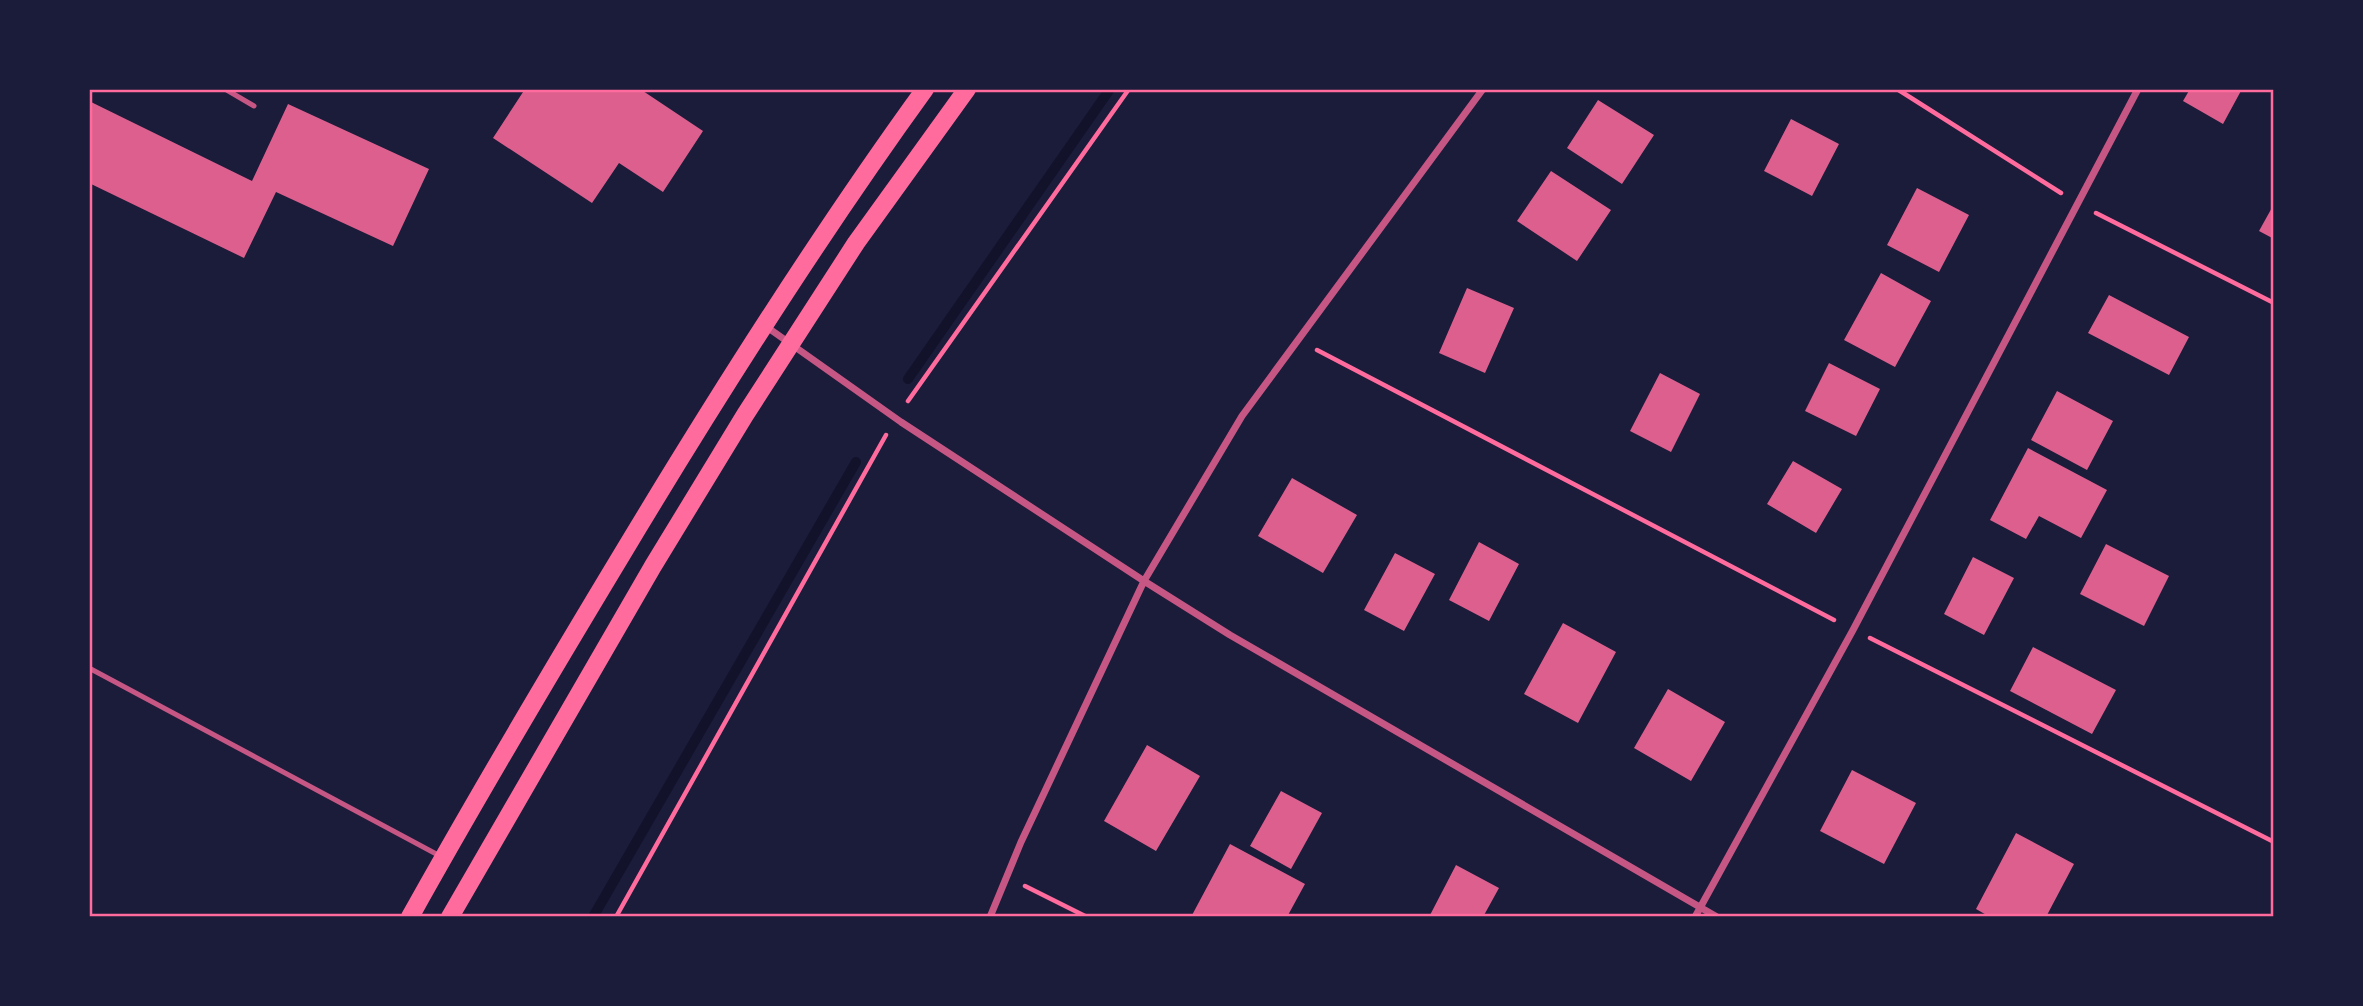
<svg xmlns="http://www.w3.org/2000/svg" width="2363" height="1006" font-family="'Alegreya Sans',sans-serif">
  <rect width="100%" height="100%" fill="#1b1b3a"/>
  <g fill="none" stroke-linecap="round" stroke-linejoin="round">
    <path stroke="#12122b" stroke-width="10" d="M908,379L1110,89
      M593,917L856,462"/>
  </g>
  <path fill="#dd5f8e" d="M525,89H640L703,131L663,192L619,163L592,203L493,138Z
    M2190,89H2242L2223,124L2183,101Z
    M1598,100L1654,135L1622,184L1567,148Z
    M89,101L252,181L288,104L429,169L393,246L276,192L244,258L89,183Z
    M1791,119L1839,144L1812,196L1764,171Z
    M1551,171L1611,210L1577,261L1517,221Z
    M1917,188L1969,215L1939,272L1887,245Z
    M2274,204V239L2259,231Z
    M1881,273L1931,301L1895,367L1844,340Z
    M1467,288L1514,308L1485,373L1439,353Z
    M2109,295L2189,337L2169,375L2088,333Z
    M1829,363L1880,389L1856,436L1805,411Z
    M1660,373L1700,394L1671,452L1630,431Z
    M2057,391L2113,421L2087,470L2031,440Z
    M2028,448L2107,490L2081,538L2039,516L2026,539L1990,520Z
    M1793,461L1842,489L1816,533L1767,504Z
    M1292,478L1357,515L1323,573L1258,536Z
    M1479,542L1519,564L1489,621L1449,600Z
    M2106,544L2169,576L2144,626L2080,594Z
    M1395,553L1435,574L1404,631L1364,610Z
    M1973,557L2014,578L1984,635L1944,614Z
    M1563,623L1616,652L1578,723L1524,694Z
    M2033,647L2116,690L2092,734L2010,691Z
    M1668,689L1725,722L1691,781L1634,748Z
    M1147,745L1200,776L1156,851L1104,821Z
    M1852,770L1916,803L1884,864L1820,831Z
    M1281,791L1322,813L1291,869L1250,846Z
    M2016,833L2074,864L2046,917H1990L1976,909Z
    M1230,844L1305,884L1287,917H1191Z
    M1456,865L1499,888L1483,917H1429Z"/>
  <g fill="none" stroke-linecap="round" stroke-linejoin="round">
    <path stroke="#ff6b9d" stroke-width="4.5" d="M1897,89L2061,193
      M2096,213L2274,303
      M1317,350L1834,620
      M908,401L1129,89
      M1870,638L2274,842
      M1025,886L1087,917
      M616,917L886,435"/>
    <path stroke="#c65784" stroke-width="5" d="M225,89L254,106
      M89,668L440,856"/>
    <path stroke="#c65784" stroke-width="7" d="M764,325L901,422L1144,581L1230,635L1717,917
      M990,917L1021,842L1144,581L1242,416L1483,89
      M1695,917L1853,630L2138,89"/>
    <path stroke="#ff6b9d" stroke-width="18" d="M410,917C479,793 551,672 624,551C719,393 817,238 925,89
      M450,917L653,566L745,415L856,243L967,89"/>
  </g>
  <rect width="2363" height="1006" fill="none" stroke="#1b1b3a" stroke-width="182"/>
  <rect x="91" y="91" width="2181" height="824" fill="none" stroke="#ff6b9d" stroke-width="2.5"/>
</svg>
